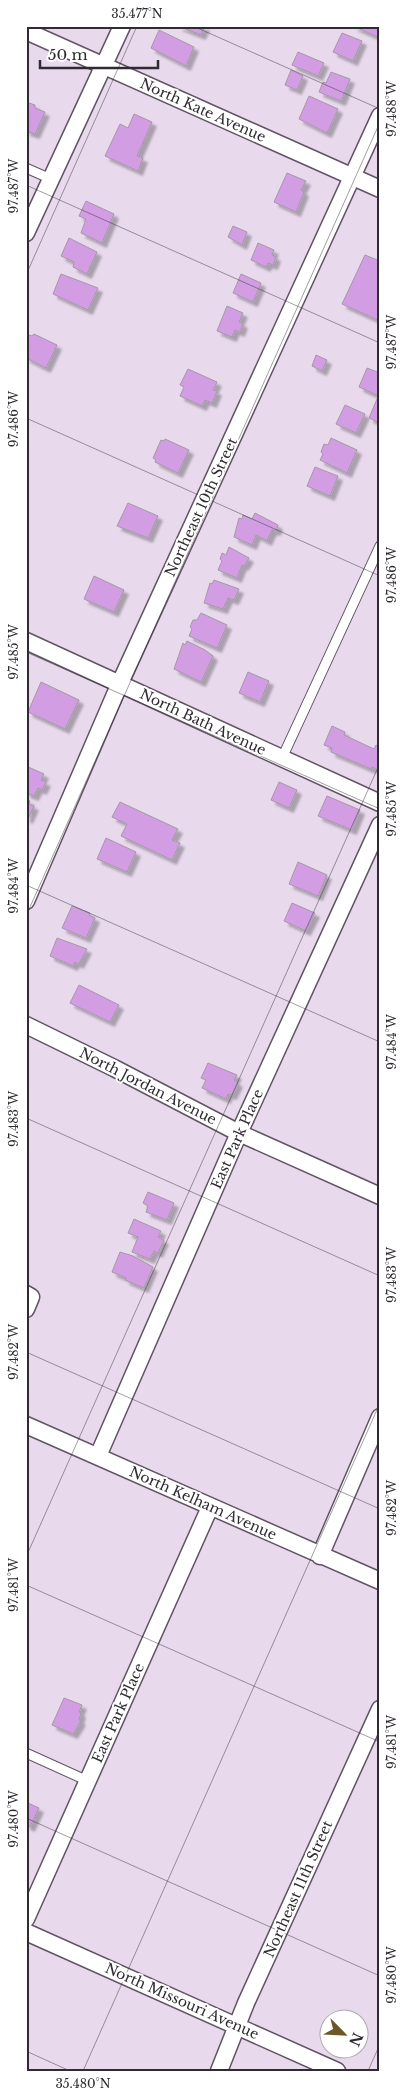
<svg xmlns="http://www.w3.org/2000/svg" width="406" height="2097" font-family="'Libre Baskerville',serif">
  <defs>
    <filter id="shadow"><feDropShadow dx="4.5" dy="4.5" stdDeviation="1" flood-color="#0004"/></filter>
  </defs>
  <rect width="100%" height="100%" fill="#e8daec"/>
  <path fill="#d39de4" stroke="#a497a8" filter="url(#shadow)" d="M178,26H205L201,35Z
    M353,26H380V33L378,37Z
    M159,30L194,47L186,66L151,48Z
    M342,33L362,41L353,61L333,52Z
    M298,52L324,63L318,76L292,65Z
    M291,70L303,76L297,90L285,85Z
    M331,72L350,79L341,101L319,92L323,82L326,83Z
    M309,96L338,109L327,133L299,119Z
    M26,102L35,105V108L45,112L35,134L26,131Z
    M134,114L152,122L137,156L143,158L138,171L105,156L120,124L128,128Z
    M287,173L306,181L301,190L304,192L296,212L274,202Z
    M86,201L114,214L102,243L81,233L86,219L79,216Z
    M233,226L247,232L242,245L228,237Z
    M69,238L97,252L87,274L73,267L74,262L61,256Z
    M258,243L274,250L272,255L276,257L273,265L268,263L266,267L251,260Z
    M365,255L380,261V321L342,304Z
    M61,274L98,288L88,310L53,294Z
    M241,274L261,283L253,302L233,293Z
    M227,306L243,313L239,322L243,324L240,332L235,330L232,337L217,331Z
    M34,334L57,345L46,368L26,358V341L29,335L32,336Z
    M316,355L327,360L322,371L312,366Z
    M367,368L380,373L379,396L359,387Z
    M188,369L217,382L213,390L217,391L212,403L205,400L202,406L180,396L184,387L180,385Z
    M377,399L380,400V423L369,418Z
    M345,405L365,414L356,433L336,424Z
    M331,438L357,450L347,473L320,460L323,454L321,452L324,444L328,445Z
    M165,439L189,450L178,473L155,462L156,460L153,458L161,440L164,441Z
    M315,467L338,476L330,496L307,486Z
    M128,503L158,516L148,538L117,526Z
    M255,513L278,525L276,531L272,530L267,541L256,535L252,545L234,537L239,518L242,519L243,515L252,519Z
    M229,547L249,558L244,566L242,565L237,578L218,570L222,561L220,559L222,553L226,555Z
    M94,576L124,590L114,612L84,599Z
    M214,580L239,589L234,600L228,598L223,609L204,603L210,583L212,584Z
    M201,613L227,625L217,648L189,636L192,629L190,627L193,620H197Z
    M187,641L205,650L213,656L201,682L174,669L183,643L185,645Z
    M248,672L269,681L260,702L239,693Z
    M41,682L79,700L65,729L28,712Z
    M332,726L345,732L344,735L374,749L376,745L380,747V771L372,767L371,769L331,752L332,748L324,745Z
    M26,766L44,774L41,780L46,782L42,790L38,788L34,796L26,793Z
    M279,782L297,790L289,808L271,800Z
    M327,796L360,810L352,830L318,816Z
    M26,799L30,801L29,804L34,806L28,819L26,818Z
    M120,802L178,829L172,840L180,843L172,860L121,836L127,824L112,817Z
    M106,838L136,852L127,872L97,859Z
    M298,862L327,875L318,896L289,884Z
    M292,903L315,913L306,931L284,921Z
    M72,906L90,913L89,915L95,918L86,938L62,928Z
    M57,938L87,949L79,964L75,962L73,966L50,956Z
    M79,985L119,1005L110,1022L70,1003Z
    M208,1063L237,1075L234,1080L238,1083L232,1095L228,1094L226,1099L202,1088L206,1080L201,1078Z
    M148,1192L174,1203L167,1220L146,1212L148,1206L143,1203Z
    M134,1219L161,1231L158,1237L164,1240L158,1253L154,1251L150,1259L132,1252L138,1237L128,1233Z
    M120,1252L133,1256L153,1267L144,1288L125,1280L126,1278L112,1272Z
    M64,1698L82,1705L79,1712L81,1713L79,1720L81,1721L73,1734L52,1725Z
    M26,1802L39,1808L30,1827L26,1825Z"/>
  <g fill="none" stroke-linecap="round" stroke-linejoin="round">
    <g stroke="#605463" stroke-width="11">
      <path id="service" d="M26,168L51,179
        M282,758L380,546
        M26,1753L88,1781"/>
    </g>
    <g stroke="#605463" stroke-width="19">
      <path id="minor" d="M26,31L380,189
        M26,233L122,26
        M26,641L380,803
        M26,901L120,683L380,116
        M26,1025L114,1068L239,1133L380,1196
        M26,1294L31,1297L26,1309
        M26,1425L380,1581
        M98,1456L239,1133L380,825
        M320,1556L380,1417
        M26,1919L210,1507
        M26,1932L337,2071
        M219,2071L246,2003L380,1709"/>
    </g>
    <use href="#service" stroke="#fff" stroke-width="9"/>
    <use href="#minor" stroke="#fff" stroke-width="16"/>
  </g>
  <path fill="none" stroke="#302b32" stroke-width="1" stroke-opacity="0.45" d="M193,26L380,109M26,185L380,343M26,275L137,26M26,418L380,576M26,652L380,809M26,885L380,1042M26,916L380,122M26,1118L380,1276M26,1352L380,1509M26,1557L380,763M26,1585L380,1742M26,1818L380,1976M26,2051L70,2071M83,2071L380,1403M368,2071L380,2044"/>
  <g text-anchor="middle" stroke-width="4" stroke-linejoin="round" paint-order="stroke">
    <g font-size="14" fill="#302b32" stroke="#fff">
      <text transform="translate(203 110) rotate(24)" y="5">North Kate Avenue</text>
      <text transform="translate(201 507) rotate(-65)" y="5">Northeast 10th Street</text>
      <text transform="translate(203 722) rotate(25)" y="5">North Bath Avenue</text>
      <text transform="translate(148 1086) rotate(27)" y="5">North Jordan Avenue</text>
      <text transform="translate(237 1139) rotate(-66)" y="5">East Park Place</text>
      <text transform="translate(203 1503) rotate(24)" y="5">North Kelham Avenue</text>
      <text transform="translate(118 1713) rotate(-66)" y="5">East Park Place</text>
      <text transform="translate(298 1889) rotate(-66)" y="5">Northeast 11th Street</text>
      <text transform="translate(182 2001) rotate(24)" y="5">North Missouri Avenue</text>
    </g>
  </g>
  <rect width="406" height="2097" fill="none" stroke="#ffffff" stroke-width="55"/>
  <g transform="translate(344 2034) rotate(114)"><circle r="24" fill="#ffffff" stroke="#acaaad"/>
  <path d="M0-4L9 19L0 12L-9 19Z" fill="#6e5727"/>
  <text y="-8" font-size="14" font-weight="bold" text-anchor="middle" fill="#302b32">N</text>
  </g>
  <path d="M40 60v8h118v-8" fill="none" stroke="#302b32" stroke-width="2.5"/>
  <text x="48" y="60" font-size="15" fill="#302b32" stroke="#ffffff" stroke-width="4" paint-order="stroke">50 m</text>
  <rect x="28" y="28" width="350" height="2042" fill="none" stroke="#302b32" stroke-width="2"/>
  <g font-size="12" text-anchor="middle" fill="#302b32">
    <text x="137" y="18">35.477°N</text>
    <text transform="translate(392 109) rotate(-90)" y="4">97.488°W</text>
    <text transform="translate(14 186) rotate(-90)" y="4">97.487°W</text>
    <text transform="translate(392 342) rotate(-90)" y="4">97.487°W</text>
    <text transform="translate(14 419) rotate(-90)" y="4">97.486°W</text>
    <text transform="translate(392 575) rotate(-90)" y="4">97.486°W</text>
    <text transform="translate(14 652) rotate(-90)" y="4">97.485°W</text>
    <text transform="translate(392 809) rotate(-90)" y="4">97.485°W</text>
    <text transform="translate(14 886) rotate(-90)" y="4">97.484°W</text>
    <text transform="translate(392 1042) rotate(-90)" y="4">97.484°W</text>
    <text transform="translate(14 1119) rotate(-90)" y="4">97.483°W</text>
    <text transform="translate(392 1275) rotate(-90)" y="4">97.483°W</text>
    <text transform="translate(14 1352) rotate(-90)" y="4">97.482°W</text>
    <text transform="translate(392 1508) rotate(-90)" y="4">97.482°W</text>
    <text transform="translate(14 1585) rotate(-90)" y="4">97.481°W</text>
    <text transform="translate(392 1742) rotate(-90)" y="4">97.481°W</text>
    <text transform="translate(14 1819) rotate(-90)" y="4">97.480°W</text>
    <text transform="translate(392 1975) rotate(-90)" y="4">97.480°W</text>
    <text x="83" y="2088">35.480°N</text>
  </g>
</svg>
